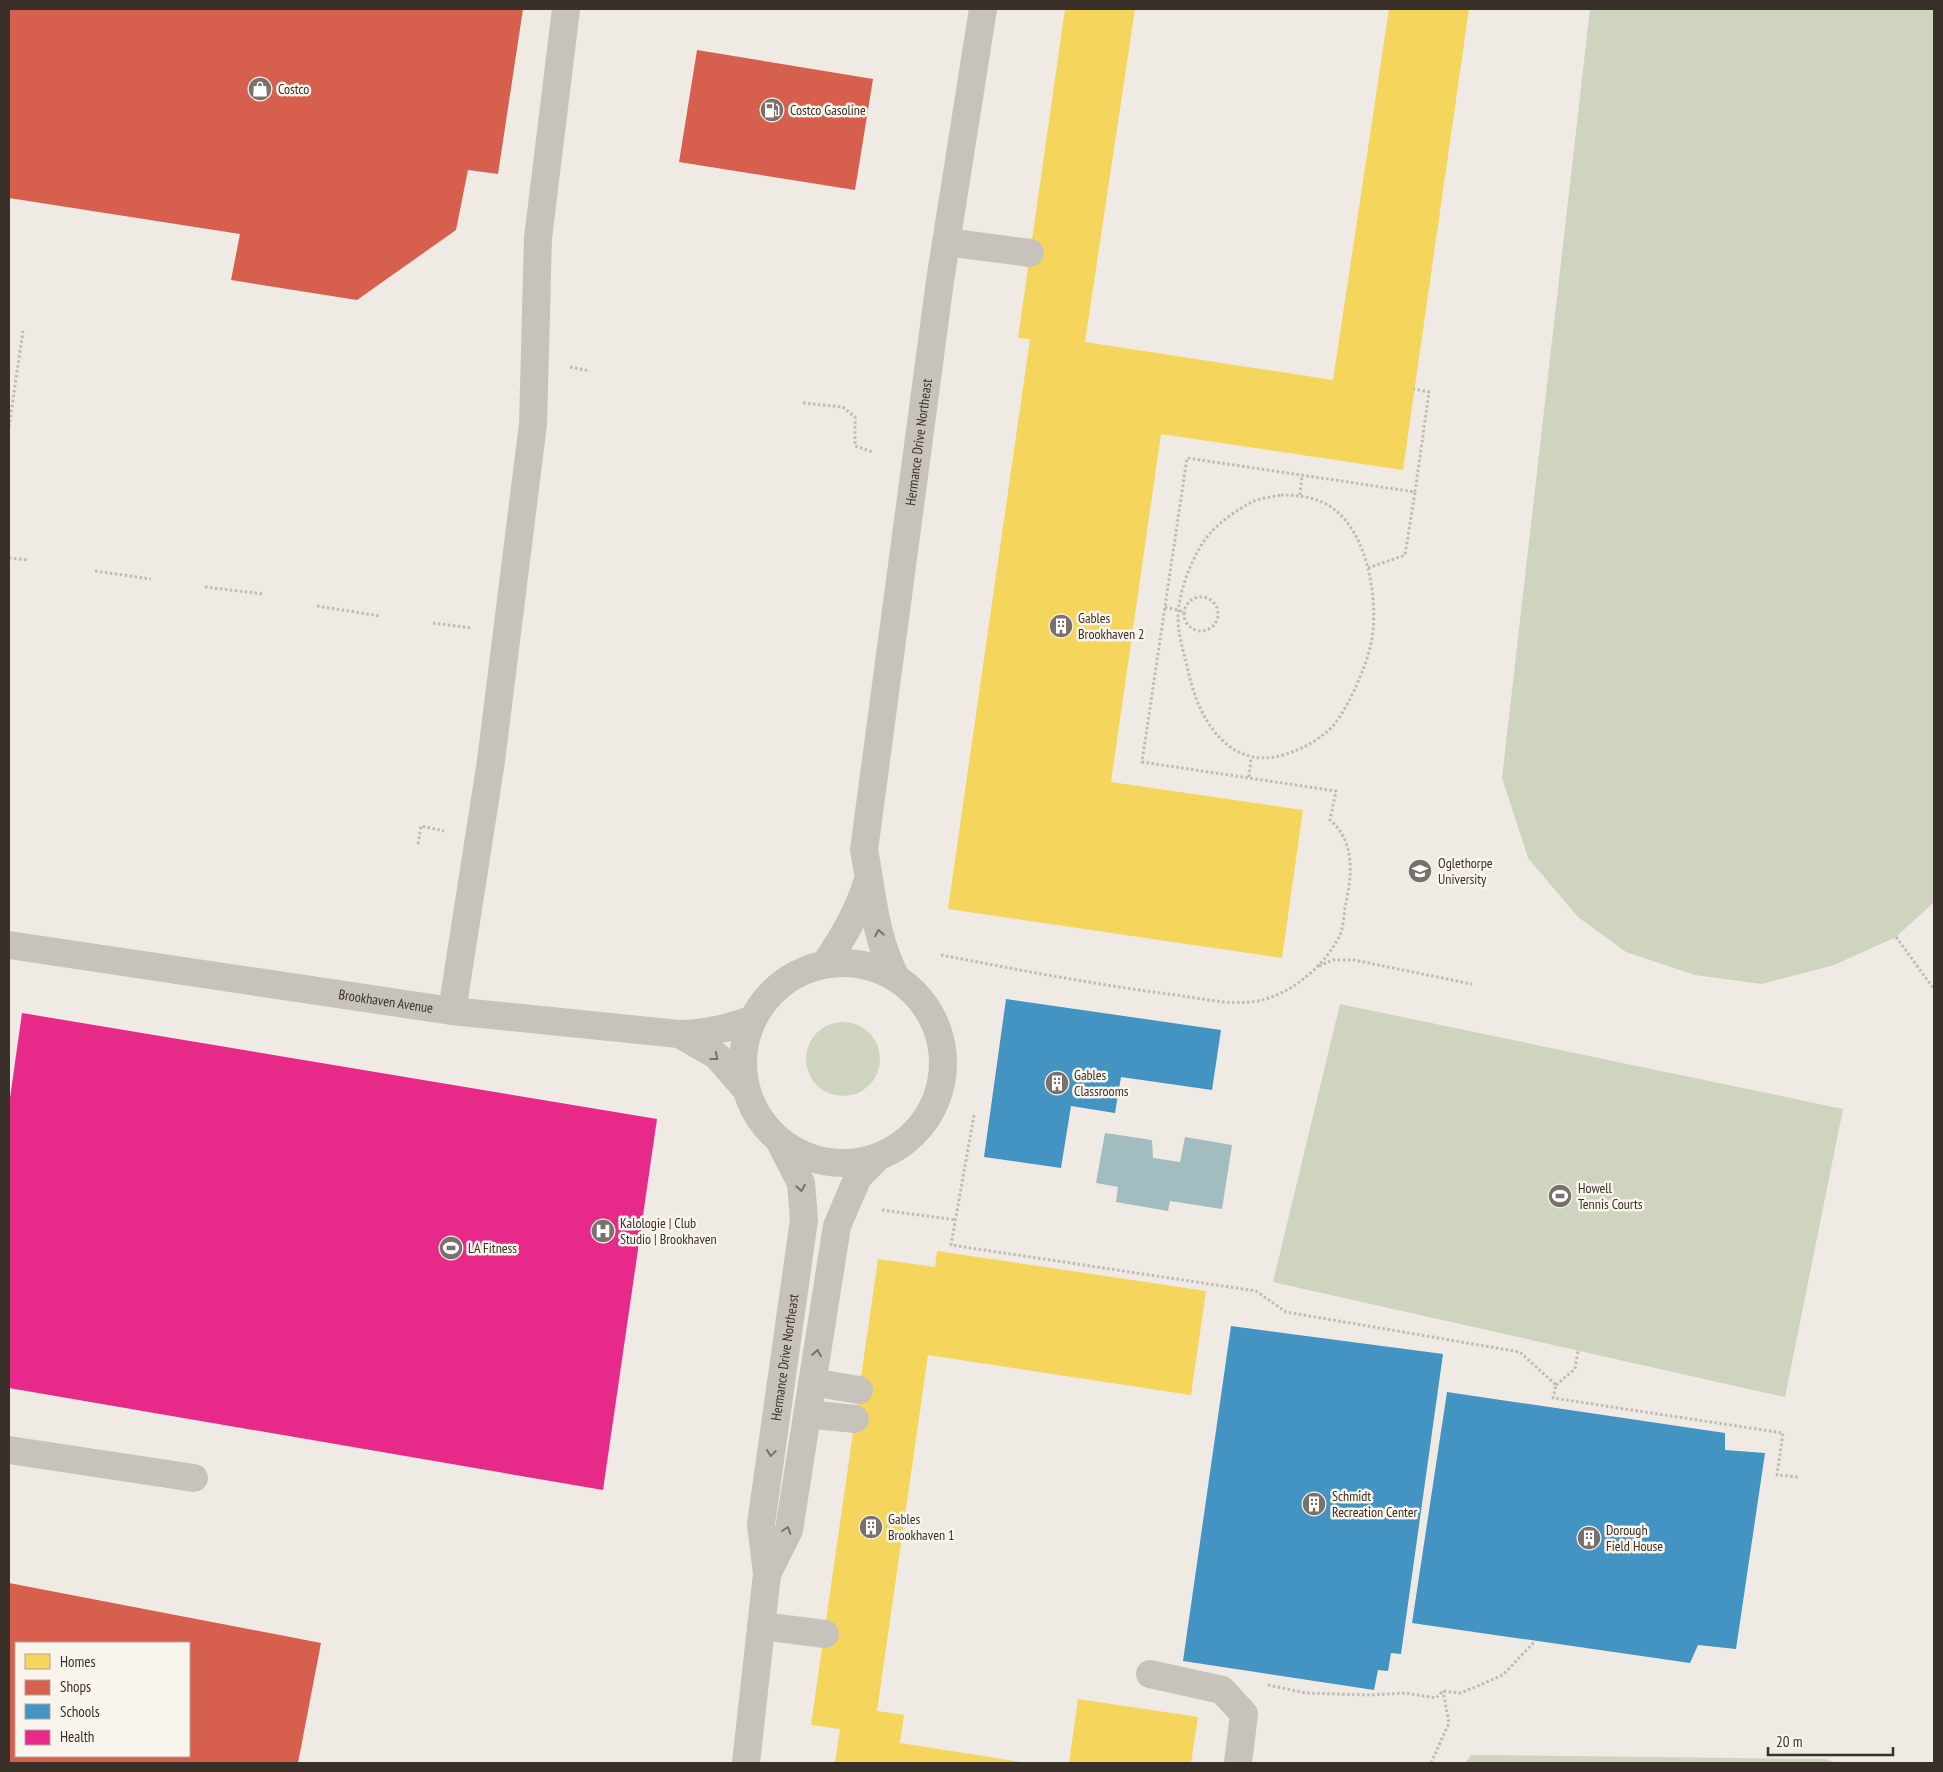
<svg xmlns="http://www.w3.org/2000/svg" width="1943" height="1772" font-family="'PT Sans Narrow',sans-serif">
  <rect width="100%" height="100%" fill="#efeae4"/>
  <path fill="#cfd4be" d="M1590,9H1934V902L1896,937L1834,965L1762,984L1695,975L1626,952L1578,917L1528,858L1502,778Z
    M1340,1004L1843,1109L1785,1397L1273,1282Z
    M806 1059a37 37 0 1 1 74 0a37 37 0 1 1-74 0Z
    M1471,1755L1825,1759L1838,1763H1465Z"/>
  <path fill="#a1bdc0" d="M1105,1133L1152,1140L1153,1158L1180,1162L1185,1137L1232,1145L1222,1209L1170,1201L1168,1211L1116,1202L1118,1187L1096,1183Z"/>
  <path fill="#f6d55c" d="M1065,9H1135L1085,342L1333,380L1389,9H1469L1403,470L1161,434L1111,782L1303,810L1282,958L948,909L1030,339L1018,338Z
    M937,1251L1206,1291L1191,1395L928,1355L877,1711L904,1715L900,1743L1027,1763H835L840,1729L811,1725L878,1259L935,1267Z
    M1078,1699L1198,1717L1191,1763H1069Z"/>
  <path fill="#d6604d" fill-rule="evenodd" d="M9,9H523L498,174L468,170L456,230L357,300L231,280L240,234L9,198Z
    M697,50L873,79L855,190L679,162Z
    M9,1583L321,1643L298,1763H9ZM16,1643H189V1756H16Z"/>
  <path fill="#4393c3" d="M1006,999L1221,1030L1212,1090L1121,1077L1115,1113L1071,1106L1061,1168L984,1157Z
    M1231,1326L1443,1354L1401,1654L1391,1653L1388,1671L1378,1670L1374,1690L1183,1661Z
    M1447,1392L1725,1433V1450L1765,1453L1736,1649L1698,1645L1690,1663L1412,1623Z"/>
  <path fill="#e7298a" d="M22,1013L657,1119L603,1490L9,1388V1105Z"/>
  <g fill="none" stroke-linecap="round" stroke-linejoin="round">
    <path stroke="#c0bbb5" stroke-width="3" stroke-dasharray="2.5 2.5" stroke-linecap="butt" d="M570,367L590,371
      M803,403L843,407L855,417V446L873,452
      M9,427L23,331
      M1281,495C1298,495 1316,497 1331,507C1366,530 1377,593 1373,631C1371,652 1363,670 1355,689C1349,701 1341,717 1332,727C1316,742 1303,749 1283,755C1255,763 1232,754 1214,731C1199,712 1192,689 1187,666C1183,650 1178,634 1178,617C1178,592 1194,550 1212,531C1223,520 1238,509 1252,502C1260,498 1272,497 1281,495Z
      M1300,495L1302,475
      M9,558L29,560
      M1368,568L1405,555L1415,492
      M95,571L151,579
      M205,587L264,594
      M1184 614a17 17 0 1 1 34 0a17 17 0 1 1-34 0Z
      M317,606L380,616
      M1165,607L1185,612
      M433,623L471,628
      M1249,777L1251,758
      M418,844L421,826L444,831
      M1896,937L1934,989
      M941,955C1019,970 1097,985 1176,995C1206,999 1239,1008 1269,998C1298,988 1325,964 1339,937C1343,929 1344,917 1345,907C1352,877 1356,842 1330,820L1336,791L1142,762L1187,458L1415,492L1429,392L1414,389
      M1319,966L1333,960H1354L1472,984
      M974,1115L951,1245L1256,1291L1286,1312L1520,1352L1556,1385L1553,1398L1783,1433L1777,1475L1798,1477
      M882,1210L956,1220
      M1556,1385L1575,1369L1578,1351
      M1268,1685L1306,1693L1369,1695L1406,1693L1436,1698L1443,1691L1461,1693L1503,1675L1535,1641
      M1431,1763L1449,1723L1443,1691"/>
    <g stroke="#c8c2bc" stroke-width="28">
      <path d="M946,242L1030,253"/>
      <path id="s1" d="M9,945L452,1011L679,1034L717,1056L745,1088"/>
      <circle cx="843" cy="1063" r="100"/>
      <path d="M825,964C845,934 857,914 868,880"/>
      <path id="s2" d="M896,978C874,934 873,896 864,850L940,281L983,9"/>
      <path d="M452,1011L491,761L533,424L538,238L566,9"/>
      <path d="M679,1034C705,1034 726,1029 751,1020"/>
      <path d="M812,1382L859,1390"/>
      <path d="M807,1414L855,1419"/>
      <path d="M9,1450L194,1478"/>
      <path d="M767,1574L789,1530L837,1226L858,1177L875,1160"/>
      <path d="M761,1626L825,1634"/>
      <path d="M1150,1674L1222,1690L1244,1714L1238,1763"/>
      <path id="s3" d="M746,1763L767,1574L761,1524L804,1220L801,1183L781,1144"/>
    </g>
  </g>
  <defs><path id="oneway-chevron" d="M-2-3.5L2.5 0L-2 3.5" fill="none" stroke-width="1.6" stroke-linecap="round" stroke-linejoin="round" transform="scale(1.25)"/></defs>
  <g stroke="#79726c">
    <use href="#oneway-chevron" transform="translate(879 933) rotate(-101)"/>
    <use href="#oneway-chevron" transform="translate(715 1057) rotate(38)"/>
    <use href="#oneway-chevron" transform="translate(801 1188) rotate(81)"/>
    <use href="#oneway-chevron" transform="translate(817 1353) rotate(-81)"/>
    <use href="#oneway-chevron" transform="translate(771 1453) rotate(98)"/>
    <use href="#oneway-chevron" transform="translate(787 1530) rotate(-72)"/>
  </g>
  <defs>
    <g id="shop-disc" transform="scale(1.25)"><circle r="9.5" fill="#79716b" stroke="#faf5ec"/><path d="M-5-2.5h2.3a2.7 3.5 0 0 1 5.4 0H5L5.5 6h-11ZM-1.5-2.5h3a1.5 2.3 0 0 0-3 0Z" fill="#fff"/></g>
    <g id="fuel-disc" transform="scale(1.25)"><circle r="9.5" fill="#79716b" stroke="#faf5ec"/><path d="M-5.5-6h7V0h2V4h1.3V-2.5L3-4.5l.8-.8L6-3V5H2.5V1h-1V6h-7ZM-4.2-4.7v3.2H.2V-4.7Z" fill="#fff"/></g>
    <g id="building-disc" transform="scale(1.25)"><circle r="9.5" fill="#79716b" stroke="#faf5ec"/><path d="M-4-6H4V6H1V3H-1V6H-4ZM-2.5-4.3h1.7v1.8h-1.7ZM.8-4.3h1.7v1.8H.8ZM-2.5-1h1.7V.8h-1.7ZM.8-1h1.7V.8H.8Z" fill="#fff"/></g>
    <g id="university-disc" transform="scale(1.25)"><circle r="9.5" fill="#79716b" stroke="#faf5ec"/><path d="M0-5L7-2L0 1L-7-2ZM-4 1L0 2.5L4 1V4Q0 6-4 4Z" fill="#fff"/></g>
    <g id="stadium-disc" transform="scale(1.25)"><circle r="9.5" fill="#79716b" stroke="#faf5ec"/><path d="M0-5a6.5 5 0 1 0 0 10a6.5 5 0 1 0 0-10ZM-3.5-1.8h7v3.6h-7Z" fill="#fff"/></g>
    <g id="hospital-disc" transform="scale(1.25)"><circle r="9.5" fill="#79716b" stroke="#faf5ec"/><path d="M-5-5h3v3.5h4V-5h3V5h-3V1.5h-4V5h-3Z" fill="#fff"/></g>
  </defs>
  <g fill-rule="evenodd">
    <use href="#shop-disc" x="260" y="89"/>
    <use href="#fuel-disc" x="772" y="110"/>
    <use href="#building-disc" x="1061" y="626"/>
    <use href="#university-disc" x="1420" y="871"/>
    <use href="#building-disc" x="1057" y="1083"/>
    <use href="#stadium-disc" x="1560" y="1196"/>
    <use href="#hospital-disc" x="603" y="1231"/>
    <use href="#stadium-disc" x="451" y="1248"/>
    <use href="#building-disc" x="1314" y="1504"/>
    <use href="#building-disc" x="871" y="1527"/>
    <use href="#building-disc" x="1589" y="1538"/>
  </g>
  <g text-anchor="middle" stroke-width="5" stroke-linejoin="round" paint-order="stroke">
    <g font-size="14" fill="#39302a" stroke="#faf5ec" text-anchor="start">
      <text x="278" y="94">Costco</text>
      <text x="790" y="115">Costco Gasoline</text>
      <text x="1078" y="623">Gables<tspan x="1078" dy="16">Brookhaven 2</tspan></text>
      <text x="1438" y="868">Oglethorpe<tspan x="1438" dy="16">University</tspan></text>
      <text x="1074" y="1080">Gables<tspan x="1074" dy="16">Classrooms</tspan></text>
      <text x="1578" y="1193">Howell<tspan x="1578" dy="16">Tennis Courts</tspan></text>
      <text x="620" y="1228">Kalologie | Club<tspan x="620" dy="16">Studio | Brookhaven</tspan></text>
      <text x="468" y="1253">LA Fitness</text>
      <text x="1332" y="1501">Schmidt<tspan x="1332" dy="16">Recreation Center</tspan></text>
      <text x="888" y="1524">Gables<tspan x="888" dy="16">Brookhaven 1</tspan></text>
      <text x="1606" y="1535">Dorough<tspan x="1606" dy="16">Field House</tspan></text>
    </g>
    <g font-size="14" fill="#39302a" stroke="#faf5ec">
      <text dy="5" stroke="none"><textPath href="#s2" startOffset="544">Hermance Drive Northeast</textPath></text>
      <text dy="5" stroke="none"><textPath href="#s1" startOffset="381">Brookhaven Avenue</textPath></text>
      <text dy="5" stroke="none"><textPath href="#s3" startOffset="409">Hermance Drive Northeast</textPath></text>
    </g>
  </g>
  <rect width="1943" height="1772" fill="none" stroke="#39302a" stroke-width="20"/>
  <rect x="15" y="1642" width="175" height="115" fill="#faf5ec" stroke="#ada69e"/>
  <rect x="25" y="1654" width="25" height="15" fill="#f6d55c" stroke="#ada69e"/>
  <text x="60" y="1667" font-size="15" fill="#39302a">Homes</text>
  <rect x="25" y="1680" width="25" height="15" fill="#d6604d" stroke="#ada69e"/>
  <text x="60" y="1692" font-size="15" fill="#39302a">Shops</text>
  <rect x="25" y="1704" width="25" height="15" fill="#4393c3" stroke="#ada69e"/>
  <text x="60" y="1717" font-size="15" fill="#39302a">Schools</text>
  <rect x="25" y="1730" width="25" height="15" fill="#e7298a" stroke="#ada69e"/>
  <text x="60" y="1742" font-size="15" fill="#39302a">Health</text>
  <path d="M1768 1747v8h125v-8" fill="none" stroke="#39302a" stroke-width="2.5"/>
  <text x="1776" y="1747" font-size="15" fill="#39302a" stroke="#faf5ec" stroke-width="4" paint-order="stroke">20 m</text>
</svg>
